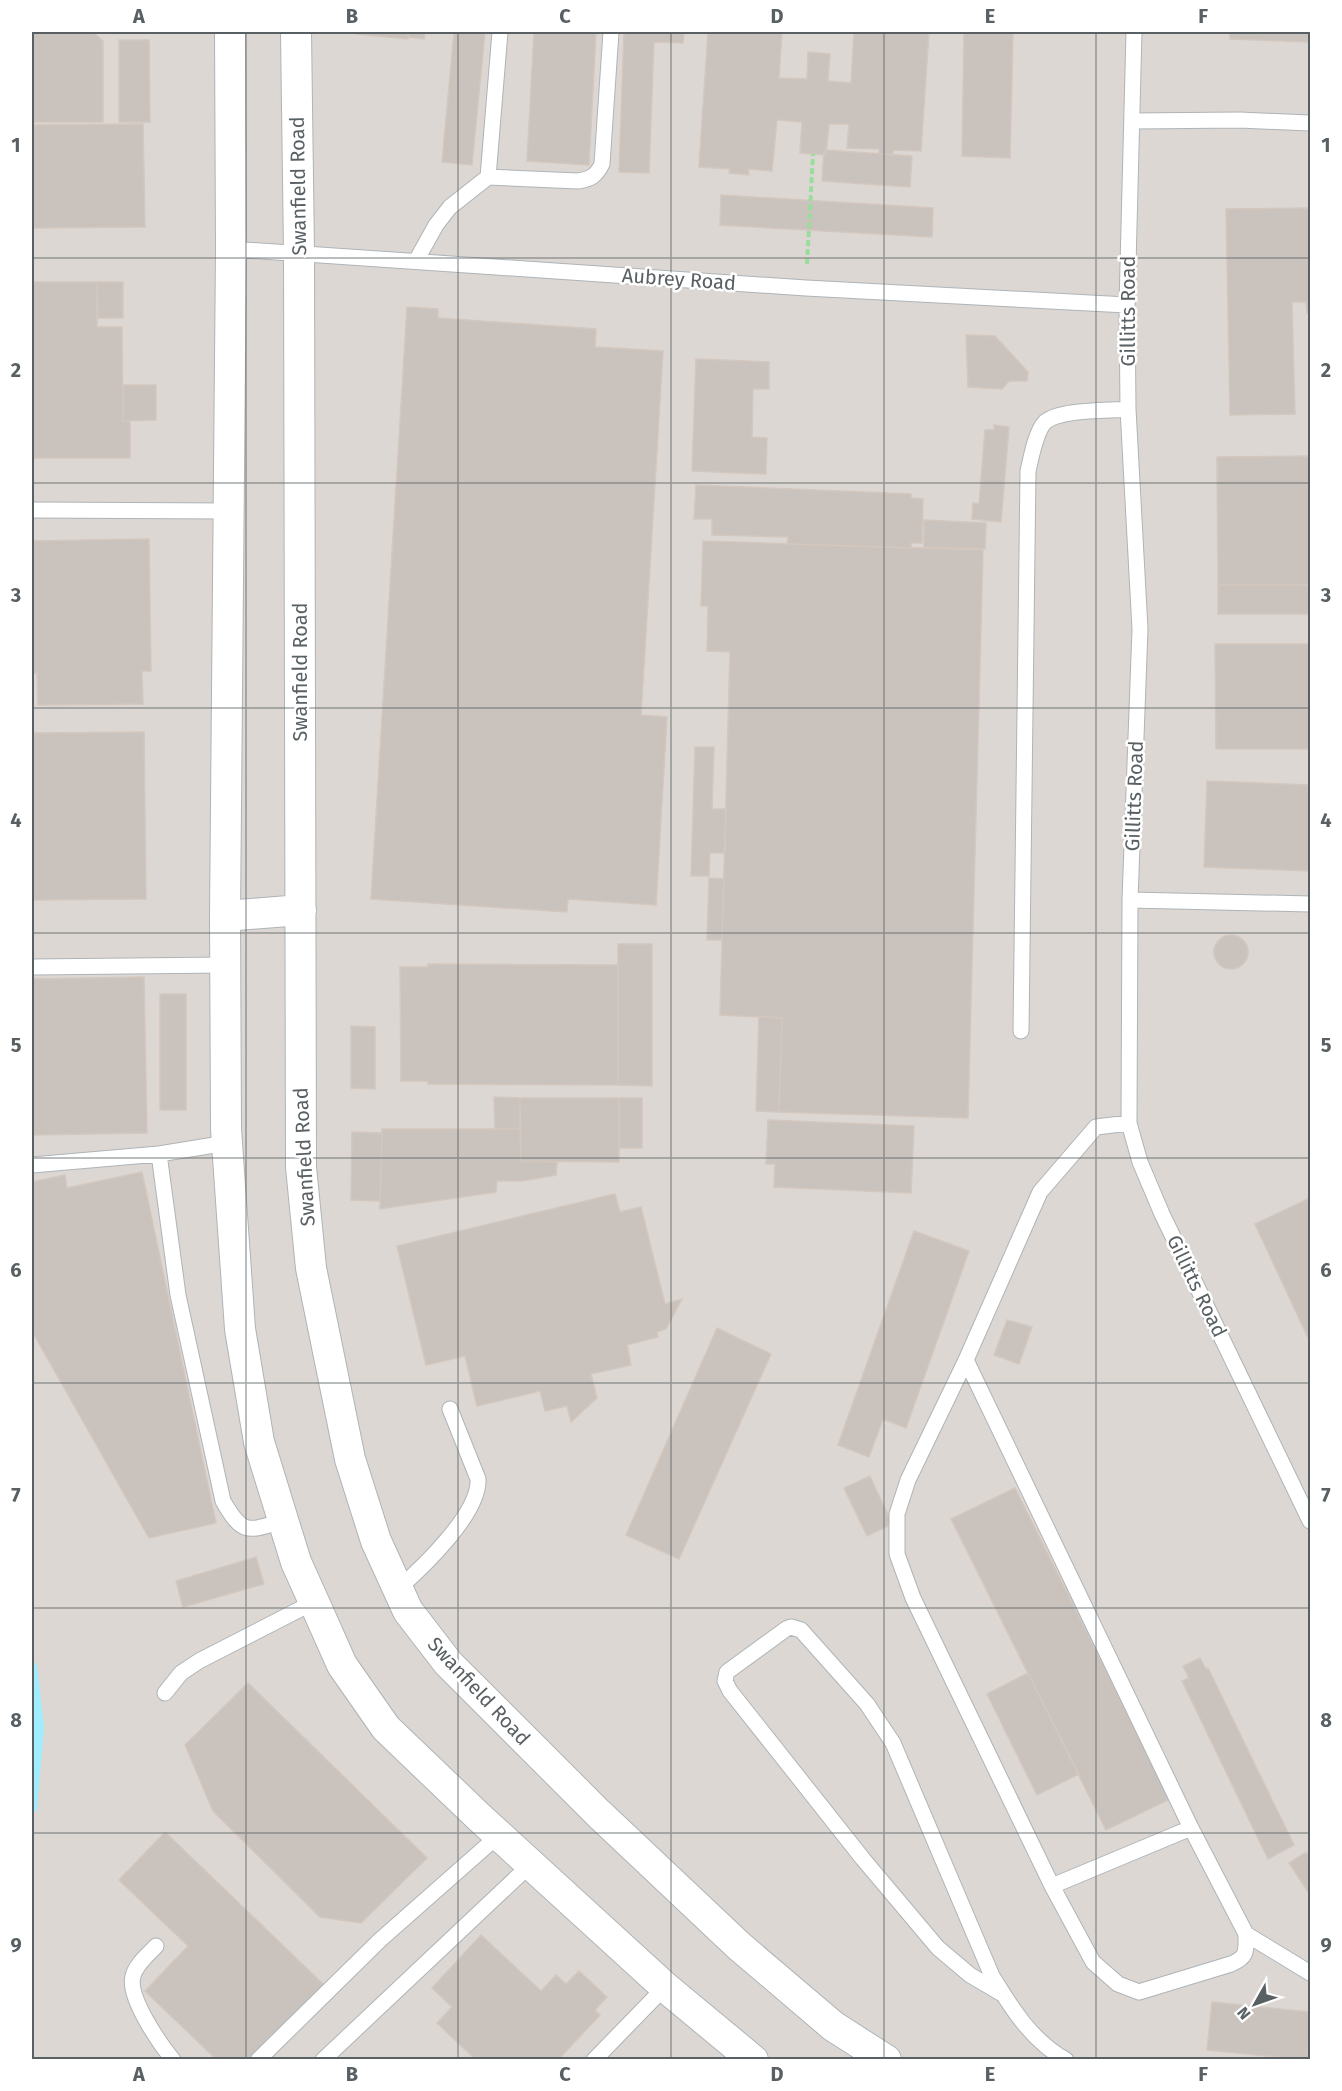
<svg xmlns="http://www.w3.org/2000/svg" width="1342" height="2091" font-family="'Fira Sans',sans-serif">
  <rect width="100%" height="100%" fill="#eee7e0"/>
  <path fill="#dcd7d3" d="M32,32H1310V2059H32Z"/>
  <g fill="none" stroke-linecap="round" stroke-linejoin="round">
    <path stroke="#9fedff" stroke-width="10" d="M32,1667L39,1727L32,1808"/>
  </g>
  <path fill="#c9c2bd" stroke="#d3c7be" stroke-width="1.5" d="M32,32H93L103,41V122H32Z
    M357,32H408V39L357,34Z
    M408,32H425L424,39L408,37Z
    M454,32H485L472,165L442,162Z
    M534,32H596L589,165L527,161Z
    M624,32H684L683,43L654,42L649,173L619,172Z
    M708,32H782L779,78L807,79L808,52L830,54L828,81L851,83L854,32H929L921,151L893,150V155L879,154V149L847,148L849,124H829L826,155L800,153L802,122L777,120L772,171L748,169L749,175L729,173L730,169L699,167Z
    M964,32H1013L1010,158L962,156Z
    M1230,32H1310V42L1230,39Z
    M119,40H149L150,122H119Z
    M143,124L145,227L32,228V125Z
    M824,150L912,156L910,187L822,181Z
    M721,195L933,208L932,237L720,225Z
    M1310,208V313H1307L1306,302H1292L1295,414L1230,415L1226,209Z
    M32,282H97V327H122L123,421H130V458H32Z
    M97,282H123V318H98Z
    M407,307L438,309V318L596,329L595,347L663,351L641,715L667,717L656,905L568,899L567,912L371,899Z
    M966,335L995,336L1028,372L1027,381H1009L1002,389L968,387Z
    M696,359L769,362V389H753L752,437L767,438L766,474L692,471Z
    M123,385H156V420L123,421Z
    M994,425L1009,427L1001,522L972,519L973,503L979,504L985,430H994Z
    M1310,456V585H1218L1217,457Z
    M696,485L911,494V498L923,499L922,543H911V548L787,544L788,537L712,535V519H694Z
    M924,520L986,523L985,549L924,547Z
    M149,539L151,671H142L143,704L38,705L37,673H32V541Z
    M703,541L983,550L968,1118L779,1112L782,1018L720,1015L730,652L707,651L708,606H701Z
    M1218,585H1310V614H1218Z
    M1215,644H1310V749H1216Z
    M144,732L146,899L32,900V733Z
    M695,747H714L712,809H726L725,853H710L709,876H691Z
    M1207,781L1310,785V871L1204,867Z
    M709,878L724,879L722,940H707Z
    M1214 952a17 17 0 1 1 34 0a17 17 0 1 1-34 0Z
    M618,944H652V1086L618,1085Z
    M428,964L618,965V1085L428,1084V1081H401L400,967H428Z
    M144,977L147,1133L32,1135V979Z
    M160,994H186V1110H160Z
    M759,1016L782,1018L779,1112L756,1111Z
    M351,1026L375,1027V1089L351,1088Z
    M494,1097L520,1098V1129H495Z
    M520,1098H619V1162L521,1161Z
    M619,1098H642V1148H619Z
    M768,1120L914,1126L911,1193L774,1187L775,1164H766Z
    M382,1129H520L521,1161L557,1162L556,1175L522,1181H497L496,1192L380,1209Z
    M352,1132L382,1133L380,1201L351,1200Z
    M142,1172L216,1523L149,1538L32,1331V1182L65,1175L67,1188Z
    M615,1194L620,1212L641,1207L665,1304L682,1299L666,1329L657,1332L658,1337L627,1345L631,1365L591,1374L597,1398L571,1422L567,1406L545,1411L540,1391L477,1406L465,1356L426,1365L397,1246Z
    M1310,1198V1342L1255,1224Z
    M914,1231L969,1251L906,1428L883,1419L869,1457L838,1445Z
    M1007,1320L1032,1327L1019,1364L994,1355Z
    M717,1328L771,1354L679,1559L626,1535Z
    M870,1476L892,1524L867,1536L844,1488Z
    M1015,1488L1170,1799L1106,1830L951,1519Z
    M256,1557L264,1584L183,1607L176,1581Z
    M1200,1658L1206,1669L1208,1668L1294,1845L1268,1859L1182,1681L1189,1678L1183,1666Z
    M1028,1673L1079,1774L1037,1795L987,1694Z
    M248,1683L427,1858L361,1923L320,1917L213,1811L185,1745Z
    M165,1832L323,1984L251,2060H217L145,1991L188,1946L119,1880Z
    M1306,1852L1310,1859V1895L1289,1863Z
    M481,1935L541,1991L556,1975L566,1984L579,1971L607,1997L595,2010L600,2015L558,2060H476L437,2023L452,2007L432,1988Z
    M1212,2002L1310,2012L1308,2060L1207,2050Z"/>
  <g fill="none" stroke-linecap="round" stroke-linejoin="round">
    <g stroke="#aeb4b8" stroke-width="17">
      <path id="lane" d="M1134,32L1127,305L1128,409L1140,629L1130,900L1129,1123L1140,1162L1162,1214L1310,1521
        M1133,121L1240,120L1309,123
        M488,177L500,32
        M231,249L806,288L1127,305
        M416,261L436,225L450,207L488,177L578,181C591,179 596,176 602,164L611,32
        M32,510L228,511
        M1130,900L1310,904
        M32,967L225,965
        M1021,1031L1028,471C1031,458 1036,431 1045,422C1060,409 1108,411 1128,409
        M1129,1123L1096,1127L1040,1192L966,1360L908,1480L897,1514V1554L913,1598L1052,1886L1191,1828
        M159,1154L227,1143
        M32,1165L159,1154L178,1295L223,1501C243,1536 248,1531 283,1521
        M966,1360L1191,1828L1246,1934C1246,1951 1248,1957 1231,1964L1139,1992L1118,1984L1093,1962L1052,1886
        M398,1589C423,1567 480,1513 478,1479L450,1409
        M165,1693L181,1673L199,1661L314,1602
        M1246,1934L1310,1973
        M156,1946C148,1955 136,1964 133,1976C127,1997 160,2044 173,2060
        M1004,1995L970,1975L938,1948L863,1859L730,1691L725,1681L727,1672L786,1629L791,1627L801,1630L867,1704L893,1743L992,1976C1012,2009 1032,2041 1066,2060
        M258,2060L380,1940L499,1835
        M323,2060L531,1864
        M594,2060L665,1987"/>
    </g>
    <g stroke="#aeb4b8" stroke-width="32">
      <path id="street" d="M230,32L231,249L225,916L226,1129L240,1329L259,1442L296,1562L314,1602L342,1665L386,1728L480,1818L665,1987L753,2060
        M296,32L299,252L301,1167L311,1268L350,1459L376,1541L408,1611L448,1663L598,1813L739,1946L833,2026L886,2060
        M225,916L301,910"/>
    </g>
    <path stroke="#9bdc9c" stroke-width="4" stroke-dasharray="6 3" stroke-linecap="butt" d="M807,264L813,154"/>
    <use href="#lane" stroke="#fff" stroke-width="15"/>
    <use href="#street" stroke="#fff" stroke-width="30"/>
  </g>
  <path fill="none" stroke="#596063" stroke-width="1.5" stroke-opacity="0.55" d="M246,32V2060M458,32V2060M671,32V2060M884,32V2060M1096,32V2060M32,258H1310M32,483H1310M32,708H1310M32,933H1310M32,1158H1310M32,1383H1310M32,1608H1310M32,1833H1310"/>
  <g text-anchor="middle" stroke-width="5" stroke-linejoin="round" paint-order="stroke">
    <g font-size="20" fill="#596063" stroke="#fff">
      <text transform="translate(298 186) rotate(-91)" y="7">Swanfield Road</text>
      <text transform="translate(679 279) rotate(4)" y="7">Aubrey Road</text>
      <text transform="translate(1128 311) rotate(-90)" y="7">Gillitts Road</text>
      <text transform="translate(300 672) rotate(-90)" y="7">Swanfield Road</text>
      <text transform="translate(1134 796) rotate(-88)" y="7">Gillitts Road</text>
      <text transform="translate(304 1157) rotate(-93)" y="7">Swanfield Road</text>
      <text transform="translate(1197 1286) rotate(64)" y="7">Gillitts Road</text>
      <text transform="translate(479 1691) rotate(47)" y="7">Swanfield Road</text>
    </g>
  </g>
  <rect width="1342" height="2091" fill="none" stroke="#ffffff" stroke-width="66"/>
  <g transform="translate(1255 2004) rotate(230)" stroke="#ffffff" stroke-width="4.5" paint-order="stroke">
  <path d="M0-4.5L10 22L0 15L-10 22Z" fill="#596063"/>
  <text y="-9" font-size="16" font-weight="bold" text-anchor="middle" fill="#596063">N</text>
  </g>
  <rect x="33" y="33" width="1276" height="2025" fill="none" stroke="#596063" stroke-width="2"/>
  <g font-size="20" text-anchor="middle" font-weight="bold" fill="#596063">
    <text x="139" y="23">A</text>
    <text x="352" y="23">B</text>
    <text x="565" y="23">C</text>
    <text x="777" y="23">D</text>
    <text x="990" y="23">E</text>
    <text x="1203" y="23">F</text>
    <text x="16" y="152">1</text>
    <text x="1326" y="152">1</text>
    <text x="16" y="377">2</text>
    <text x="1326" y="377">2</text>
    <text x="16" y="602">3</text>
    <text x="1326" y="602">3</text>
    <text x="16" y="827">4</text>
    <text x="1326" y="827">4</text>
    <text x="16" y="1052">5</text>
    <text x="1326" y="1052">5</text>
    <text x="16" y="1277">6</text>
    <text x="1326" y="1277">6</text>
    <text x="16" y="1502">7</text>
    <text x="1326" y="1502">7</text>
    <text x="16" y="1727">8</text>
    <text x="1326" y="1727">8</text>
    <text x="16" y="1952">9</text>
    <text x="1326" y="1952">9</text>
    <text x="139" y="2081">A</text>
    <text x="352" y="2081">B</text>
    <text x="565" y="2081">C</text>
    <text x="777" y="2081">D</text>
    <text x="990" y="2081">E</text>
    <text x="1203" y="2081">F</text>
  </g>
</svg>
